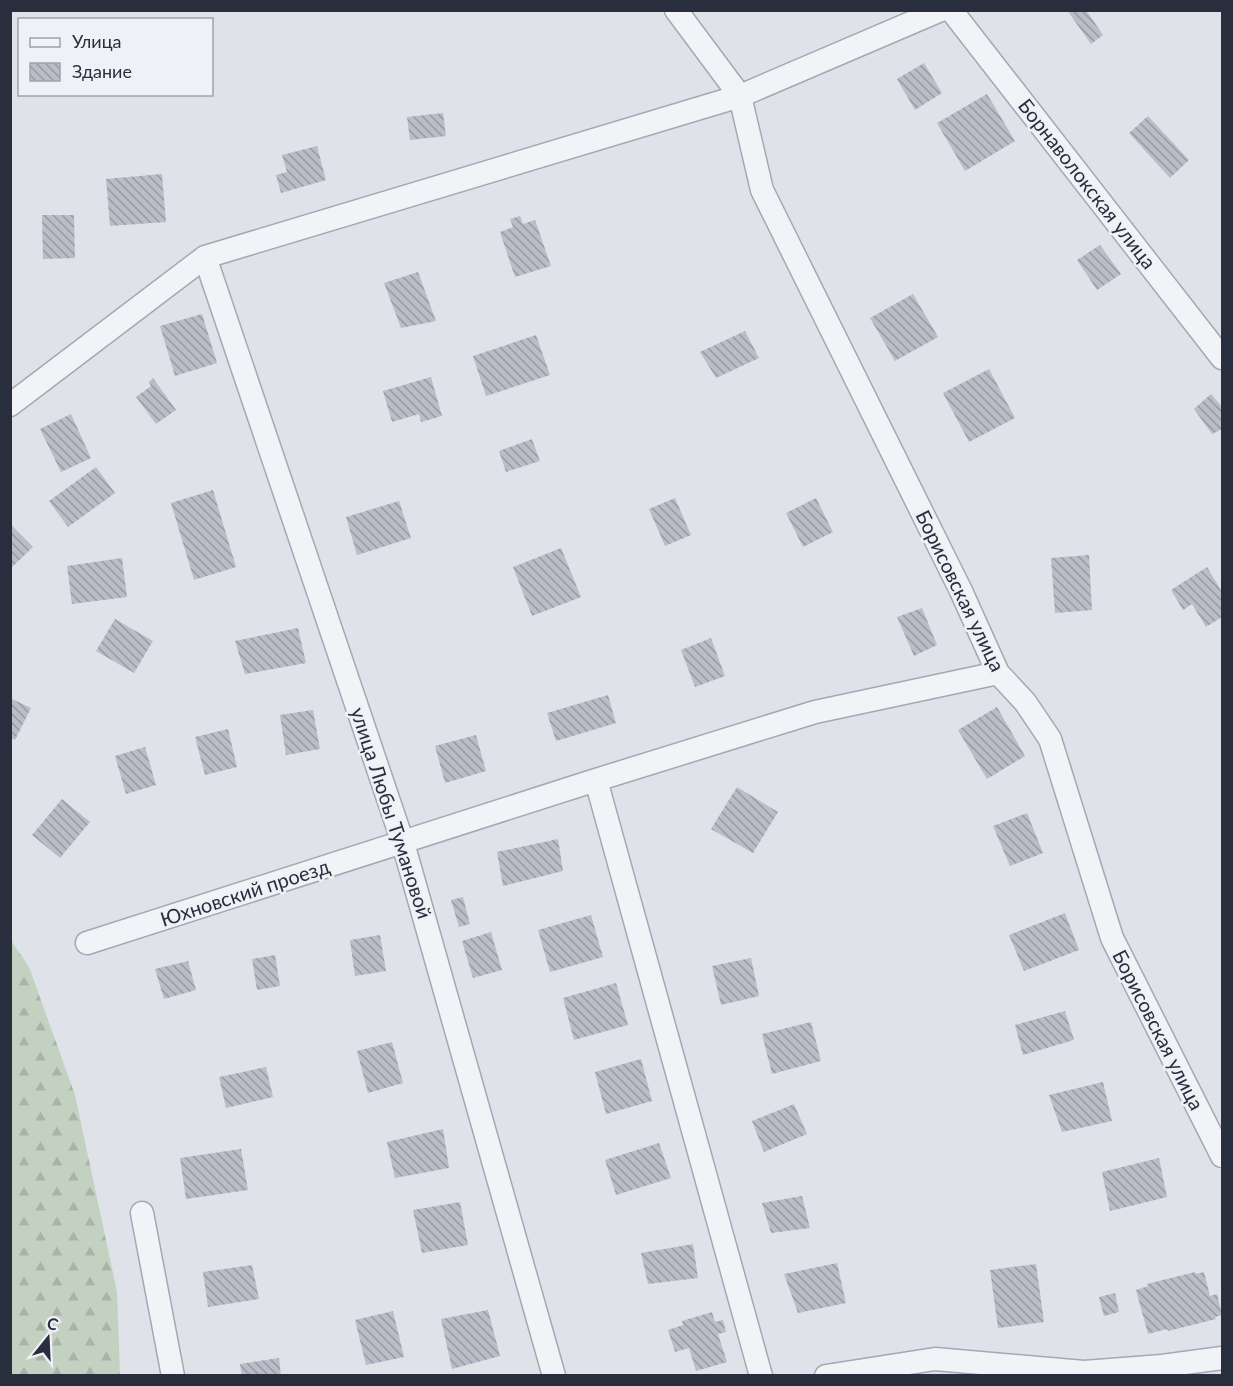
<svg xmlns="http://www.w3.org/2000/svg" width="1233" height="1386" font-family="Lato,sans-serif">
  <defs>
    <pattern id="forest-firs" width="22" height="20" patternUnits="userSpaceOnUse" patternTransform="scale(1.5)"><rect width="22" height="20" fill="#c3d1c1"/><path d="M5 1l3.5 6h-7zM16 11l3.5 6h-7z" fill="#a8b4a7"/></pattern>
    <pattern id="building-back-hatch" width="6" height="6" patternUnits="userSpaceOnUse" patternTransform="scale(1.5)"><rect width="6" height="6" fill="#babdc7"/><path d="M-1 5l2 2M0 0l6 6M5-1l2 2" fill="none" stroke="#979aa3"/></pattern>
  </defs>
  <rect width="100%" height="100%" fill="#dfe2e8"/>
  <path fill="url(#forest-firs)" d="M10,939L29,967L75,1095L117,1292L120,1375H11Z"/>
  <path fill="url(#building-back-hatch)" d="M1067,10H1086L1103,35L1091,44Z
    M924,63L942,93L915,110L897,79Z
    M987,94L1015,141L965,171L937,123Z
    M443,113L446,136L410,140L407,117Z
    M1148,116L1189,160L1170,178L1129,133Z
    M317,146L326,180L281,193L276,175L287,172L282,155Z
    M162,174L166,222L110,226L106,179Z
    M42,215H74L75,258L43,259Z
    M520,216L523,224L535,220L551,266L515,277L500,232L513,227L510,219Z
    M1100,245L1121,274L1097,290L1077,260Z
    M418,272L436,321L401,328L384,283Z
    M913,294L938,337L895,361L870,318Z
    M202,314L217,363L175,376L160,326Z
    M745,331L759,358L716,378L700,352Z
    M536,335L550,375L486,396L473,356Z
    M989,369L1015,418L969,442L943,393Z
    M431,377L442,416L421,422L419,414L392,422L383,391Z
    M153,378L176,410L156,424L136,397L151,386L149,382Z
    M1211,394L1222,407V429L1212,434L1194,409Z
    M71,414L91,458L61,472L40,429Z
    M532,439L540,461L506,472L499,451Z
    M96,467L115,493L68,527L49,501Z
    M213,490L236,567L194,580L171,503Z
    M675,498L691,535L665,546L649,509Z
    M816,498L833,532L803,547L786,513Z
    M399,501L411,538L357,555L346,517Z
    M10,524L33,547L10,569Z
    M561,548L581,597L532,616L513,567Z
    M1089,555L1092,610L1055,613L1051,558Z
    M122,558L127,597L72,604L67,566Z
    M1207,567L1222,592V617L1206,627L1192,604L1183,610L1171,590Z
    M922,608L937,645L914,656L897,617Z
    M115,619L153,641L134,673L96,651Z
    M298,628L306,663L245,674L235,641Z
    M711,638L725,676L695,687L681,650Z
    M608,695L616,723L556,741L547,713Z
    M10,698L31,708L15,740L10,738Z
    M997,707L1025,756L987,779L958,730Z
    M313,710L320,749L286,755L280,715Z
    M228,729L237,767L205,775L195,737Z
    M476,735L486,771L445,783L435,746Z
    M145,747L156,785L126,794L115,756Z
    M737,787L778,812L753,853L711,829Z
    M62,799L90,822L60,858L32,835Z
    M1027,813L1043,853L1010,866L993,826Z
    M558,839L563,871L503,886L497,852Z
    M463,897L470,924L459,927L451,900Z
    M1065,913L1079,950L1024,971L1009,935Z
    M591,915L603,957L550,972L538,930Z
    M491,932L502,970L473,978L462,941Z
    M380,935L386,971L355,976L350,940Z
    M275,955L280,986L257,990L252,959Z
    M751,958L759,996L721,1005L712,966Z
    M188,961L196,990L164,999L155,969Z
    M616,983L628,1025L574,1040L563,998Z
    M1065,1011L1074,1040L1023,1055L1015,1025Z
    M811,1022L821,1061L772,1074L762,1034Z
    M392,1042L403,1083L368,1093L357,1051Z
    M641,1059L652,1101L606,1114L595,1072Z
    M266,1067L273,1097L226,1108L219,1077Z
    M1103,1082L1112,1121L1062,1132L1049,1095Z
    M794,1104L807,1134L764,1152L752,1121Z
    M443,1129L449,1168L395,1178L387,1142Z
    M659,1143L671,1178L616,1195L605,1160Z
    M241,1149L248,1190L186,1199L180,1158Z
    M1159,1158L1167,1197L1110,1211L1102,1172Z
    M802,1196L810,1228L771,1233L762,1203Z
    M460,1202L468,1245L422,1253L413,1210Z
    M693,1244L698,1278L648,1284L641,1253Z
    M837,1263L846,1303L798,1313L784,1274Z
    M1036,1264L1044,1322L998,1328L990,1270Z
    M252,1265L259,1299L208,1307L203,1272Z
    M1195,1272L1196,1274L1204,1272L1210,1296L1217,1294L1222,1315L1215,1317L1216,1319L1168,1331L1167,1329L1148,1334L1136,1290L1148,1286L1147,1284Z
    M1115,1293L1119,1312L1104,1316L1099,1297Z
    M488,1310L500,1356L452,1369L441,1319Z
    M393,1311L404,1357L366,1365L355,1320Z
    M712,1312L715,1322L723,1320L726,1332L718,1334L727,1362L696,1371L689,1348L675,1352L668,1330L683,1325L682,1321Z
    M279,1358L281,1376H242L240,1364Z"/>
  <g fill="none" stroke-linecap="round" stroke-linejoin="round">
    <g stroke="#a5a8b2" stroke-width="25">
      <path id="minor" d="M676,10L740,96L762,190L961,591L998,673L1025,702L1050,739L1112,938L1222,1156
        M951,10L1222,358
        M205,257L403,843L554,1376
        M10,405L205,257L740,96L941,10
        M596,780L761,1376
        M87,943L596,780L815,712L998,673
        M142,1213L173,1376
        M826,1376L935,1359L1084,1372L1162,1366L1222,1358"/>
    </g>
    <use href="#minor" stroke="#f2f3f6" stroke-width="22"/>
  </g>
  <g text-anchor="middle" stroke-width="5" stroke-linejoin="round" paint-order="stroke">
    <g font-size="20" fill="#292e3e" stroke="#eff1f6">
      <text transform="translate(1087 184) rotate(52)" y="7">Борнаволокская улица</text>
      <text transform="translate(960 591) rotate(64)" y="7">Борисовская улица</text>
      <text transform="translate(391 813) rotate(72)" y="7">улица Любы Тумановой</text>
      <text transform="translate(245 893) rotate(-18)" y="7">Юхновский проезд</text>
      <text transform="translate(1158 1030) rotate(63)" y="7">Борисовская улица</text>
    </g>
  </g>
  <rect width="1233" height="1386" fill="none" stroke="#292e3e" stroke-width="24"/>
  <rect x="18" y="18" width="195" height="78" fill="#eff1f6" stroke="#a0a3ac" stroke-width="1.5"/>
  <rect x="30" y="38" width="30" height="9" fill="#f2f3f6" stroke="#a0a3ac" stroke-width="1.5"/>
  <text x="72" y="48" font-size="18" fill="#292e3e">Улица</text>
  <rect x="30" y="63" width="30" height="18" fill="url(#building-back-hatch)" stroke="#a0a3ac" stroke-width="1.5"/>
  <text x="72" y="78" font-size="18" fill="#292e3e">Здание</text>
  <g transform="translate(48 1338) rotate(18)" stroke="#eff1f6" stroke-width="4.5" paint-order="stroke">
  <path d="M0-4.5L10 22L0 15L-10 22Z" fill="#292e3e"/>
  <text y="-9" font-size="16" font-weight="bold" text-anchor="middle" fill="#292e3e">С</text>
  </g>
</svg>
